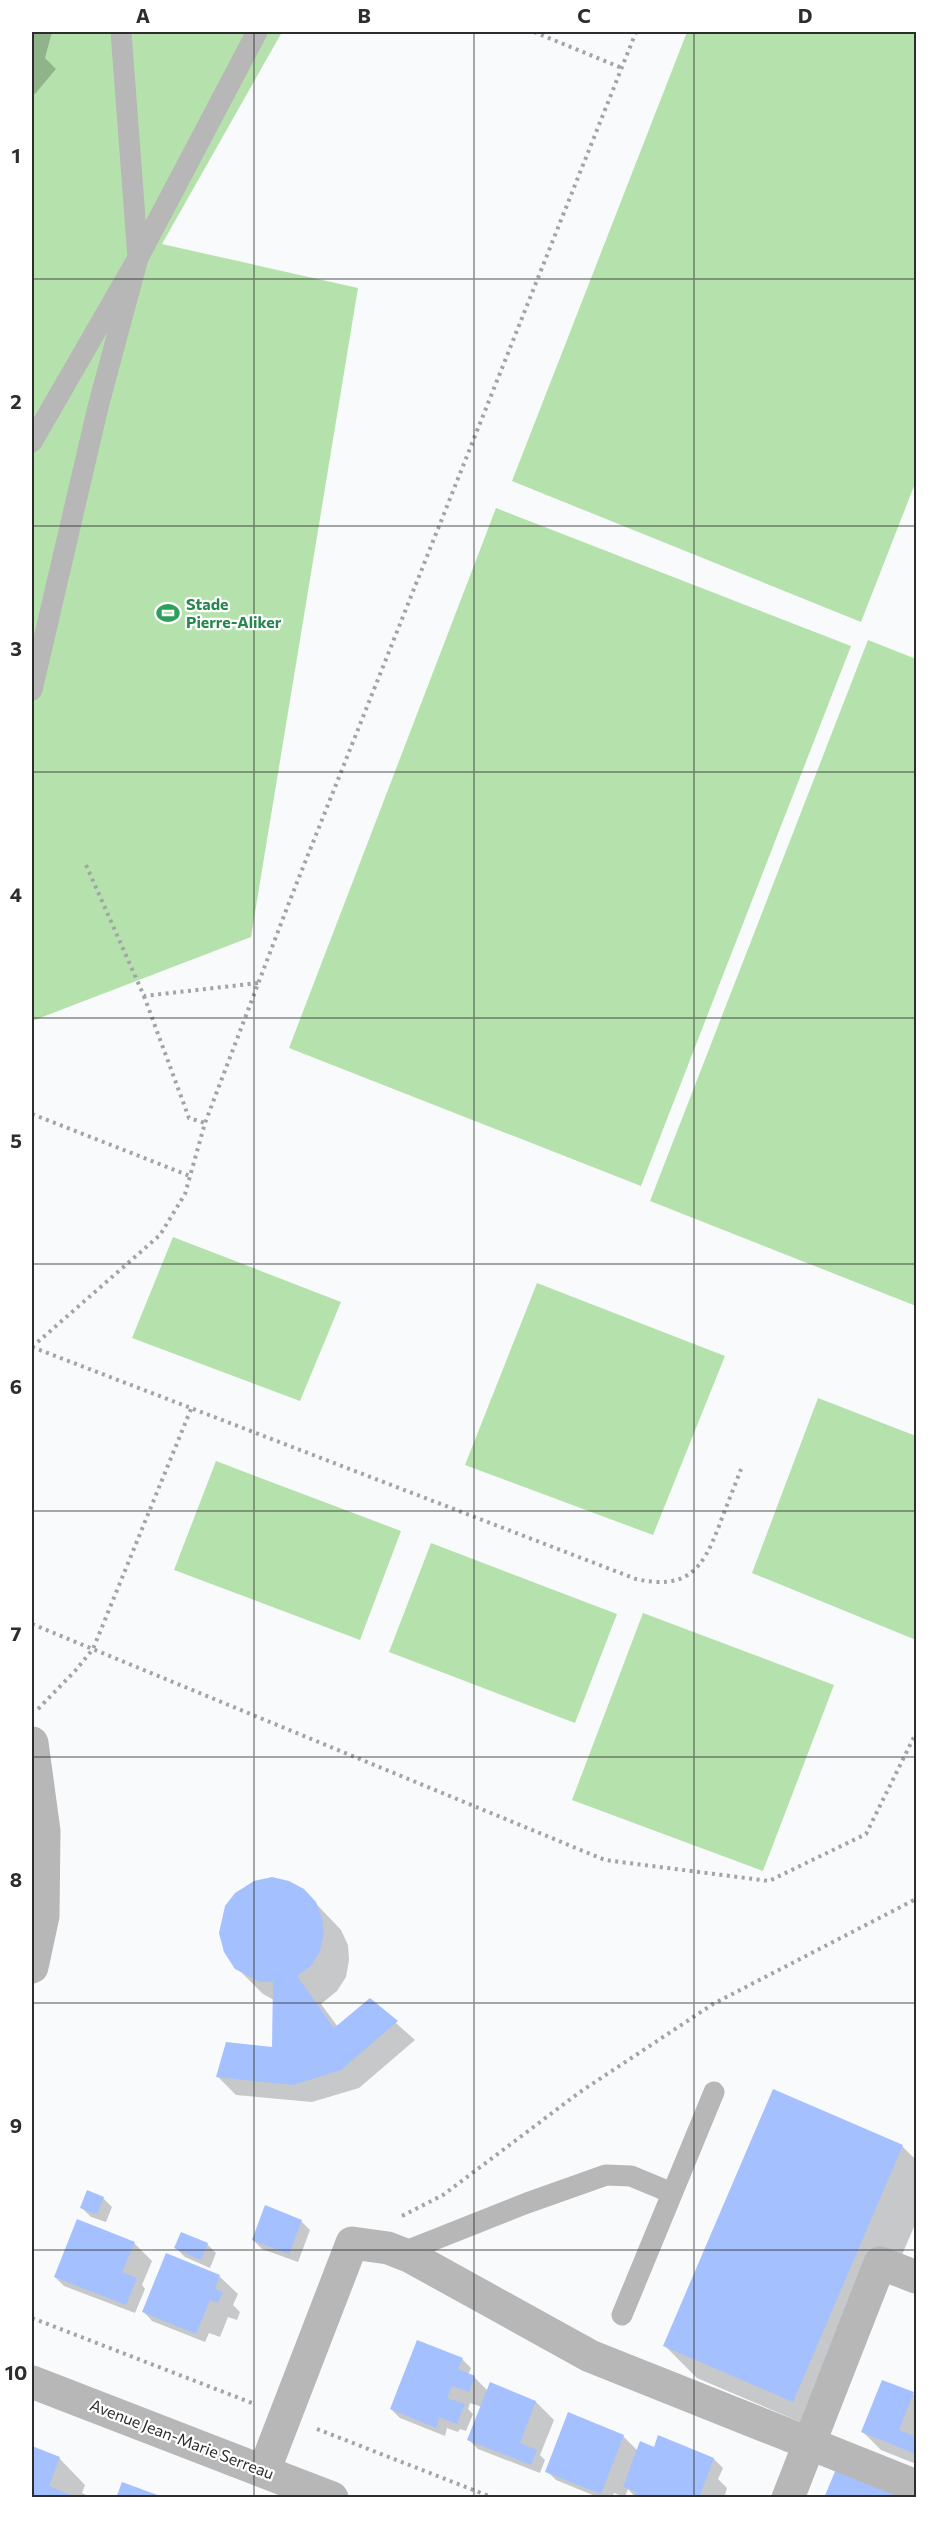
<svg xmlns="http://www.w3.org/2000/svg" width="948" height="2529" font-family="Commissioner,sans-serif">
  <rect width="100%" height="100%" fill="#f9fafc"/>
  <path fill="#b5e2ac" d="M32,32H282L162,244L358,288L251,937L32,1021Z
    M687,32H916V481L861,622L512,481Z
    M496,508L851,646L641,1186L289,1048Z
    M868,640L916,659V1306L650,1201Z
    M173,1237L341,1302L300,1401L132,1338Z
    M537,1283L725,1356L653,1535L465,1465Z
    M818,1398L916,1436V1640L752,1573Z
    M216,1461L401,1531L360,1640L174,1570Z
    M431,1543L617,1614L575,1723L389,1652Z
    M643,1613L834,1685L763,1871L572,1800Z"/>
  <path fill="#0003" d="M32,32H52L45,58L56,69L35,94L32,92Z
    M303,1890L341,1930L348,1945L349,1960L346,1977L337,1991L321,2004L338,2027L370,2000L415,2040L359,2088L312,2102L236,2095L218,2077L273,2048L274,2000L263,1994L237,1968Z
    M902,2146L916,2160V2222L826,2433L697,2378L664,2345Z
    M103,2198L112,2207L106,2222L91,2217L82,2208Z
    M301,2221L310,2230L298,2262L262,2249L253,2240Z
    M134,2243L152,2261L142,2285L145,2289L135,2313L64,2286L55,2277Z
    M207,2244L216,2253L210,2268L185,2257L176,2248Z
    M219,2276L238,2294L233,2305L240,2312L237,2320L228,2317L220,2337L209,2333L205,2342L152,2321L144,2312Z
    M462,2359L471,2368L468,2375L475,2378L488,2391L490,2384L536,2402L554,2420L540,2455L545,2460L540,2473L478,2449L469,2440L482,2407L470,2403L468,2409L473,2414L466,2431L460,2429L458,2432L447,2428L445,2436L400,2418L391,2409Z
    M913,2394L916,2397V2464L881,2450L863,2432Z
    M623,2436L638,2451L653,2448L714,2459L723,2468L718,2479L727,2488L724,2498H636L628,2489L625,2497L614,2493L612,2498H600L556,2480L547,2471Z
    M32,2448L59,2458L85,2485L82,2493L92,2498H32Z"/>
  <path fill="#a5c0fe" d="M272,1877L289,1881L304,1889L316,1902L322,1918L324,1933L320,1951L312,1965L297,1976L334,2028L370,1998L398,2021L341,2070L293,2085L216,2077L226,2042L272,2047L273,1982H260L235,1969L224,1952L219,1933L225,1906L235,1893L254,1881Z
    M773,2089L903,2145L793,2402L663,2346Z
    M87,2190L104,2197L97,2214L80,2208Z
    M265,2205L302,2220L289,2254L252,2240Z
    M77,2219L135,2242L122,2272L137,2278L126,2305L54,2277Z
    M181,2232L208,2243L201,2260L174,2248Z
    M166,2253L220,2275L215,2289L223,2292L218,2303L210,2300L196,2334L142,2312Z
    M417,2340L463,2358L458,2369L475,2376L469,2392L452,2386L447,2398L465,2404L457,2424L439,2417L436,2428L390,2409Z
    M882,2380L914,2392L899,2430L916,2437V2454L861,2432Z
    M490,2382L536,2401L520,2443L537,2450L531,2465L467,2440Z
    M568,2412L624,2435L601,2494L545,2472Z
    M658,2435L714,2458L699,2498H634L636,2492L623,2487L640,2441L654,2447Z
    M32,2446L60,2457L49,2486L78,2498H32Z
    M836,2469L899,2494L898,2498H824Z
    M122,2482L163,2497V2498H116Z"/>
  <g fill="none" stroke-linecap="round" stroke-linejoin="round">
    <path stroke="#a3a4a5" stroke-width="4" stroke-dasharray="3 4.5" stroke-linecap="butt" d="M534,32L622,68
      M86,865L144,996L258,983
      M144,996L189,1118L205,1123
      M32,1114L190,1176
      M32,1347L160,1235L185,1194L205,1123L290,900L636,32
      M32,1347L636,1579C686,1590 702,1571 719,1526C726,1507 734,1488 741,1469
      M32,1624L605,1860L769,1881L866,1834L916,1733
      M38,1709L75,1671L93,1649L191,1409
      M402,2216L443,2195L580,2092L713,2004L916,1899
      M32,2318L252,2403
      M317,2429L494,2498"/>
    <path stroke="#b8b7b7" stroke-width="21" d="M32,442L138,258L257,32
      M32,690L98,407L138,258L121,32
      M401,2253L527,2203L606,2175L631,2176L672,2193
      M622,2315L714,2092"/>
    <path stroke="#b8b7b7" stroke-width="33" d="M32,1743L44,1831L43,1916L32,1967
      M32,2382L332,2498
      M264,2471L352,2243L388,2248L411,2257L590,2356L916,2486
      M788,2498L880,2263L916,2277"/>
  </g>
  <path fill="none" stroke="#2d2d2e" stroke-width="1.5" stroke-opacity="0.55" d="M254,32V2498M474,32V2498M694,32V2498M32,279H916M32,526H916M32,772H916M32,1018H916M32,1264H916M32,1511H916M32,1757H916M32,2003H916M32,2250H916"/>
  <defs>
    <g id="stadium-bare" transform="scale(1.8)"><path d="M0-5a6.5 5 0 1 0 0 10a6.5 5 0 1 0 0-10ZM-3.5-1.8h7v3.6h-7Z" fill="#2e9e5b" stroke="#fff" stroke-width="2.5" paint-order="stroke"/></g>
  </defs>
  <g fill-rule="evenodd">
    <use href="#stadium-bare" x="168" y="613"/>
  </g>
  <g text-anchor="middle" stroke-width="4.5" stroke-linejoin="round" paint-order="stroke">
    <g font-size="16" font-weight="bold" fill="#27864d" stroke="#fff" text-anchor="start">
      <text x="186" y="610">Stade<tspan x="186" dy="18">Pierre-Aliker</tspan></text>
    </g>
    <g font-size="16" fill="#2d2d2e" stroke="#fff">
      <text transform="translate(182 2439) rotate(21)" y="6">Avenue Jean-Marie Serreau</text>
    </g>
  </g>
  <rect width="948" height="2529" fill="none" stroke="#ffffff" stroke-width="66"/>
  <rect x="33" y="33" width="882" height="2463" fill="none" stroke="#2d2d2e" stroke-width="2"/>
  <g font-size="20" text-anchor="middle" font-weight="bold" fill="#2d2d2e">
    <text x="143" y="23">A</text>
    <text x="364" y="23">B</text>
    <text x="584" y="23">C</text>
    <text x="805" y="23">D</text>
    <text x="16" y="163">1</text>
    <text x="16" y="409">2</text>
    <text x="16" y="656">3</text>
    <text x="16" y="902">4</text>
    <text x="16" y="1148">5</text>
    <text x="16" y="1394">6</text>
    <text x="16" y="1641">7</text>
    <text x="16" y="1887">8</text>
    <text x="16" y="2133">9</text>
    <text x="16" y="2380">10</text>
  </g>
</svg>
